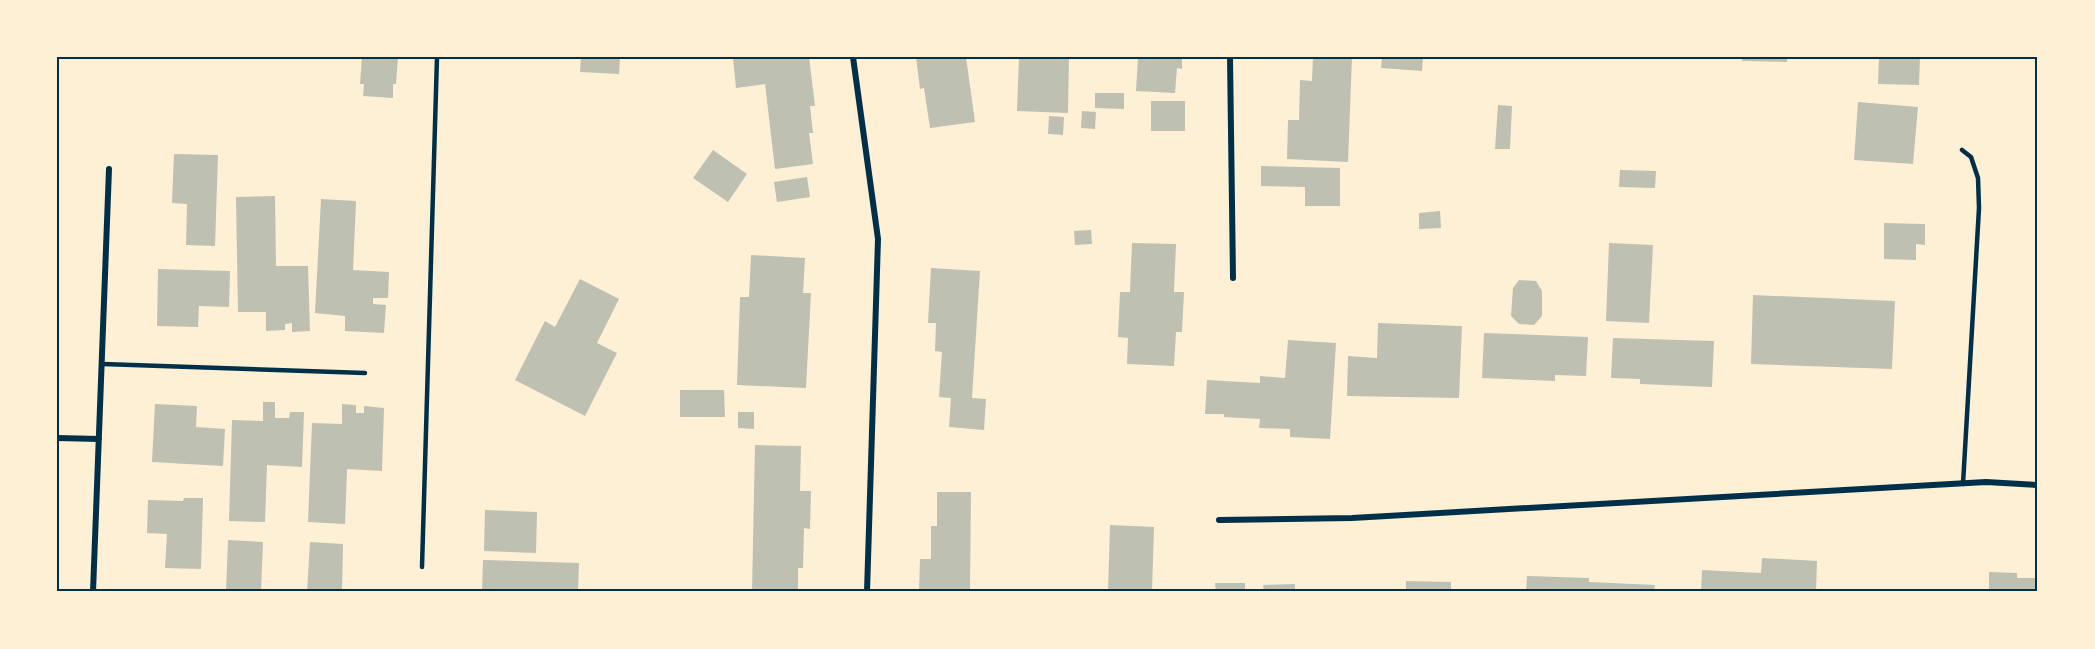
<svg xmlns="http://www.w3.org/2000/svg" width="2095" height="649" font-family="'PT Sans Narrow',sans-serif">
  <rect width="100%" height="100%" fill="#fdf0d5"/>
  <path fill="#bec0b2" d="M362,57H398L396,84H393V98L363,96L364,84H360Z
    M581,57H620L619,74L580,72Z
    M740,57H809L815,106H810L813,133H809L813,164L775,169L765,84L736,88L733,58Z
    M916,57H966L975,122L930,128L924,88L920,89Z
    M1019,57H1069L1068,113L1017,111Z
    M1138,57H1182V69L1177,68L1175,93L1136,91Z
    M1313,57H1352L1348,162L1287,159L1288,120H1299L1300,80L1312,81Z
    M1382,57H1423L1422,71L1381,68Z
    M1743,57H1787V62L1742,61Z
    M1879,57H1920L1919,85L1878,84Z
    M1095,93H1124V109L1095,108Z
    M1151,101H1185V131H1151Z
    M1858,102L1918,107L1913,164L1854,160Z
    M1498,105L1512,106L1510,149H1495Z
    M1082,111L1096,112L1095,129L1081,128Z
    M1049,116L1064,117L1063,135L1048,134Z
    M713,150L747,174L728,202L693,178Z
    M174,154L218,155L215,246L186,245L187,204L172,203Z
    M1261,166L1340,168V206H1305V187L1261,186Z
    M1620,170L1656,171L1655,188L1619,187Z
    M807,177L810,197L777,202L774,182Z
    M275,196L276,266H308L310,331L292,332V323L285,324V330L266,331V312H238L236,197Z
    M321,199L356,201L353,270L389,272L388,298H373V304L386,305L384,333L345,331V316L315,313Z
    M1440,211L1441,228L1419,229V213Z
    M1884,223L1925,224V245L1916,244V260L1884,259Z
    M1091,230L1092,244L1075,245L1074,231Z
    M1132,243L1176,244L1174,292H1184L1182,332H1176L1174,366L1127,364L1128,338L1118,337L1120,292H1130Z
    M1609,243L1653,245L1649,323L1606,321Z
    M751,255L805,258L803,293H811L806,388L737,385L740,297H749Z
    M931,268L980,271L972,398L986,399L984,430L949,427L951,398L939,397L942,352L935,351L936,323H928Z
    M158,269L230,271L229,307L199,306L198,327L157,326Z
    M580,279L619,299L597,343L617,353L585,416L515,380L545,321L555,327Z
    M1519,280L1536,281L1542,291V316L1534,325L1519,324L1511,316L1513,288Z
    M1753,295L1895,301L1892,369L1751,364Z
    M1378,323L1462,326L1459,398L1347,396L1348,356L1377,358Z
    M1484,333L1588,337L1586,376L1555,375V381L1482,378Z
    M1613,338L1714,341L1712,387L1640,384V379L1611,378Z
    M1288,340L1336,343L1330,439L1290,437V429L1259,428L1260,419L1224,417V414H1205L1207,380L1260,383V376L1285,378Z
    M680,390H724L725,417H680Z
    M263,402H275V418H289L290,412H304L302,467L267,465L265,522L229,521L232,420L263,421Z
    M155,404L197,406L196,427L225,429L223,466L152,462Z
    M342,404L356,405V413H364V406L384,408L382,471L347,469L345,524L308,522L312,423L342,424Z
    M738,412H754V429L738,428Z
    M755,445L801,446L800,491H811L810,529L804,528L803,568H798V592H752Z
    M937,492H971L970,592H919L920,559H931V526H937Z
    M184,498H203L201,569L165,568L167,534L147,533L148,500L183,501Z
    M485,510L537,512L536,553L484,551Z
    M1110,525L1154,527L1152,592H1108Z
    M228,540L263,542L261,592H226Z
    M310,542L343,544L342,592H307Z
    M1762,558L1817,561L1816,592H1701L1702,570L1761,573Z
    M483,560L579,563L578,592H482Z
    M1989,572L2017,573V578H2038V592H1989Z
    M1527,576L1589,578V582L1655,585L1654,592H1526Z
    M1406,581L1451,582V592H1406Z
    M1215,583H1245V592H1216Z
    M1295,584V592H1264L1263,585Z"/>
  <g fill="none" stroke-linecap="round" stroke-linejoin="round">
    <path stroke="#003049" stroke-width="4.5" d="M1962,150L1971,157L1978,178L1979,208L1963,484
      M103,364L365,373
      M422,567L437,57"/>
    <path stroke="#003049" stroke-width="6" d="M853,57L878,239L867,592
      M1230,57L1233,278
      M57,438L99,439
      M1219,520L1352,518L1986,482L2038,485
      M93,592L109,169"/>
  </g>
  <rect width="2095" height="649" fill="none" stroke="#fdf0d5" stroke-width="117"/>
  <rect x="58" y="58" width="1978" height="532" fill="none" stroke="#003049" stroke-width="2"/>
</svg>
